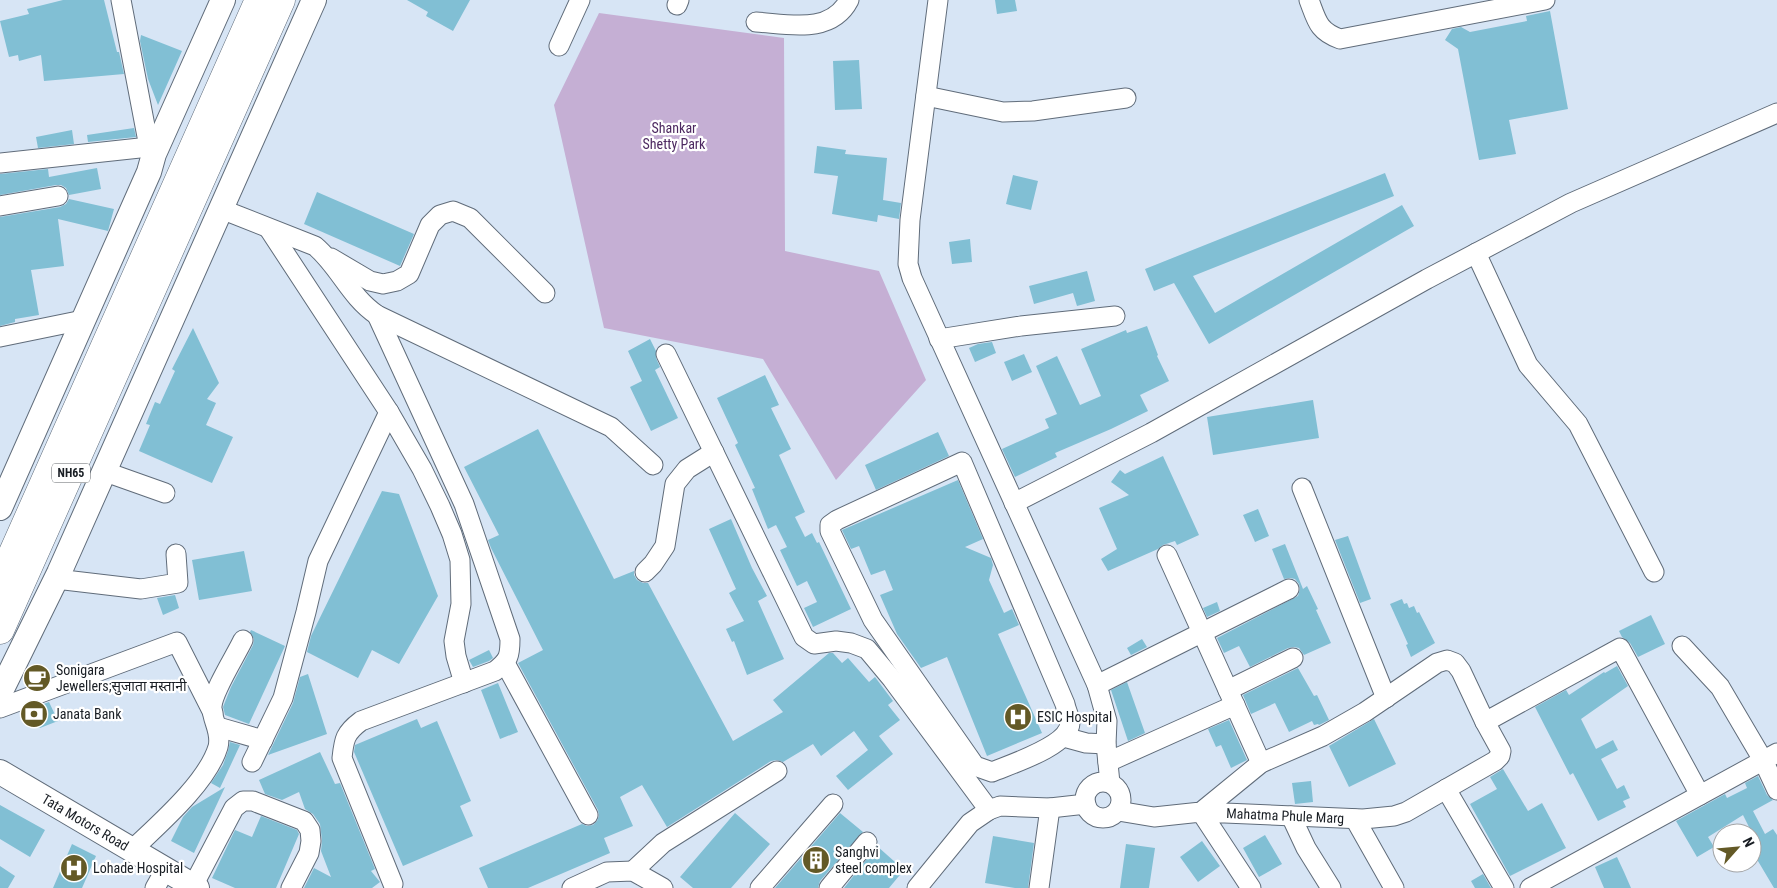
<svg xmlns="http://www.w3.org/2000/svg" width="1777" height="888" font-family="'Roboto Condensed','Noto Sans Devanagari',sans-serif">
  <rect width="100%" height="100%" fill="#d7e5f5"/>
  <path fill="#c5afd4" d="M599,13L784,38L785,251L879,271L926,380L836,480L763,359L604,328L554,105Z"/>
  <path fill="#81bfd4" d="M63,0H104L117,52H119L124,74L44,81L41,55L19,61L18,55L9,57L0,21L29,14L27,9Z
    M407,0H470L453,31L426,16L428,12Z
    M995,0H1015L1017,11L997,14Z
    M1550,11L1568,109L1509,120L1516,154L1479,160L1458,49L1445,40L1452,29L1461,27L1470,32L1527,21L1526,16Z
    M141,35L182,51L158,105L148,79L140,41Z
    M859,60L862,109L835,110L833,61Z
    M134,128L136,137L88,142L87,135Z
    M72,130L74,144L38,148L36,137Z
    M817,146L846,150L845,154L887,158L883,200L901,203L899,219L878,215L877,222L832,214L838,176L814,173Z
    M97,168L101,189L69,195L66,188L61,185H56L0,195V174L48,169L49,177Z
    M1385,173L1394,196L1193,276L1215,313L1402,205L1414,226L1209,344L1174,283L1154,291L1145,269Z
    M1013,175L1038,181L1031,210L1006,204Z
    M317,192L414,234L400,266L304,224Z
    M69,199L114,209L108,231L58,219L64,266L31,270L39,315L15,319V322L0,326V217L60,207L66,204Z
    M970,239L972,262L952,264L949,242Z
    M1087,271L1095,301L1077,306L1073,293L1034,304L1029,286Z
    M1147,326L1158,355L1157,356L1169,381L1140,395L1148,411L1111,429L1055,453L1057,457L1015,477L1002,449L1049,428L1045,419L1057,414L1036,366L1057,356L1080,405L1101,396L1081,349L1126,330L1127,333Z
    M193,328L219,383L207,399L216,403L206,425L233,437L212,483L139,451L150,425L146,424L155,402L160,404L175,371L172,369Z
    M650,339L656,351V358L660,367L655,370L678,418L651,431L630,387L642,381L628,351Z
    M992,342L996,353L975,362L969,348L978,344Z
    M1024,354L1032,372L1012,381L1004,362Z
    M765,375L779,405L771,408L791,449L779,455L805,512L795,517L805,537L812,533L817,543L819,542L851,609L813,627L804,608L817,602L807,581L797,586L780,550L787,547L776,525L768,529L752,489L755,488L735,445L738,443L717,398Z
    M1313,400L1319,438L1213,455L1207,417Z
    M538,429L614,579L634,571V575L637,580L643,583H648L733,741L783,712L773,700L829,653H833L842,663L848,658L869,682L875,677L893,701L888,705L900,720L879,736L893,754L848,790L836,776L868,750L854,731L821,756L813,744L783,762L777,760L771,761L667,827L642,785L620,797L633,826L604,838L610,853L528,888H488L479,868L582,824L587,826L593,825L597,821L599,816L598,810L518,663L543,650L491,548L488,540L499,535L464,467Z
    M938,432L949,456L876,490L865,465Z
    M1163,456L1199,535L1177,545L1175,541L1163,545L1158,549L1108,571L1101,559L1117,549L1099,508L1129,495L1111,482L1120,470L1125,474Z
    M958,480L983,539L965,547L991,558L993,565L989,580L1004,613L1012,609L1019,625L998,634L1042,733L987,756L947,657L921,668L897,634L880,595L893,590L885,570L871,575L859,546L851,549L842,530Z
    M382,491L399,494L438,596L399,664L372,650L358,678L307,652L311,636Z
    M1258,509L1269,536L1255,542L1243,515Z
    M731,519L752,568L767,596L758,601L784,659L747,675L734,641L732,642L726,629L744,621L729,593L736,589L709,529Z
    M1348,536L1371,599L1360,603L1335,540Z
    M1285,544L1303,589L1307,586L1318,609L1316,610L1331,643L1304,655L1299,648L1294,647L1288,648L1250,667L1239,646L1224,653L1217,638L1298,596L1300,589L1299,584L1295,579L1290,578L1284,579L1272,549Z
    M244,551L252,591L199,600L192,560Z
    M175,595L179,608L163,615L157,598Z
    M1402,599L1404,604L1407,603L1409,608L1414,606L1417,613L1419,612L1435,643L1411,657L1406,645L1408,644L1390,604Z
    M1217,602L1220,611L1207,617L1203,608Z
    M1651,615L1665,644L1638,657L1630,643L1622,637L1619,631Z
    M251,630L285,646L249,724L225,715L223,707L231,687L253,645L254,639L250,632Z
    M1142,639L1147,647L1131,655L1127,648Z
    M489,650L493,658L489,661L473,667L469,660Z
    M1617,666L1628,686L1581,719L1596,749L1613,740L1618,750L1601,759L1617,789L1624,785L1630,798L1623,801L1626,807L1598,821L1573,773L1570,775L1535,707L1566,690L1569,695L1604,672L1605,673Z
    M1298,668L1314,696L1317,695L1329,720L1319,725L1318,724L1314,725L1312,721L1289,732L1275,703L1251,714L1243,695Z
    M308,674L327,734L268,755L293,703L300,677Z
    M1127,682L1145,733L1128,741L1111,690Z
    M498,683L518,732L500,739L481,690Z
    M49,702L58,721L40,728H29L24,719L29,709Z
    M417,719L421,728L437,721L471,801L460,806L473,836L403,866L354,752L355,745Z
    M1374,719L1396,764L1349,787L1329,746Z
    M1229,720L1247,760L1231,768L1221,745L1216,747L1208,729Z
    M230,742L240,745L220,788L211,783L223,765L228,751Z
    M320,752L335,784L340,783L375,869L371,871L380,882L372,888H304L314,868L331,877L321,851L322,840L320,824L313,814L305,809L299,792L282,800L265,794L259,780Z
    M1503,769L1528,811L1542,803L1566,848L1510,876L1470,804L1497,789L1490,777Z
    M1758,776L1767,795L1773,800L1753,811L1765,834L1773,829L1777,835V888H1774L1752,851V833L1743,815L1708,837L1714,847L1697,857L1676,821L1725,794L1727,798L1747,788L1745,783Z
    M1311,781L1313,802L1295,804L1292,783Z
    M225,787L194,853L171,841L183,817L192,807Z
    M0,805L45,830L30,857L0,839Z
    M735,813L770,844L731,888H693L680,877Z
    M840,813L863,832L820,881L818,888H775Z
    M261,816L297,830L299,834L276,888H235L212,878L235,830L252,837Z
    M1265,835L1282,864L1259,877L1243,848Z
    M993,836L1034,843L1028,888H1015L985,883Z
    M1202,841L1220,866L1198,882L1180,857Z
    M72,844L96,856L82,888H53Z
    M1126,844L1155,848L1149,888H1120Z
    M877,846L904,870L889,888H844Z
    M1617,857L1624,872L1631,888H1604L1595,867Z
    M0,866L15,876L8,888H0Z
    M1483,874L1491,888H1475L1471,881Z"/>
  <g fill="none" stroke-linecap="round" stroke-linejoin="round">
    <g stroke="#606c7a" stroke-width="21">
      <g id="minor">
        <path d="M121,0L149,147L154,154"/>
        <path d="M938,0L910,220L908,264L912,278L1097,685L1107,721L1106,744L1110,783"/>
        <path d="M1309,0C1317,21 1318,31 1340,39L1545,0"/>
        <path d="M677,5L679,0"/>
        <path d="M756,22C788,24 831,35 849,0"/>
        <path d="M559,46L580,0"/>
        <path d="M926,96L1003,112L1033,111L1126,98"/>
        <path d="M0,163L149,147"/>
        <path d="M0,206L58,196"/>
        <path d="M221,209L315,246C339,266 350,297 377,315L611,427L653,465"/>
        <path d="M269,229L389,412L422,469L440,506L452,534L460,560L461,604L454,641L456,656L464,683"/>
        <path d="M1476,253L1528,365L1578,424L1654,572"/>
        <path d="M331,258L370,281L383,284L397,281L409,274L430,225L440,215L453,211L470,218L545,293"/>
        <path d="M377,315L464,504L510,639C510,656 509,660 495,671L361,721C345,733 344,739 342,758L393,884"/>
        <path d="M0,337L83,320"/>
        <path d="M939,339L1021,326L1115,316"/>
        <path d="M666,354L804,637L814,644L836,641L851,643L867,649L892,679L989,810"/>
        <path d="M962,462L1065,704C1066,710 1070,717 1070,723C1069,746 1011,764 992,772L975,766L873,620L830,531V525L837,520Z"/>
        <path d="M103,471L165,493"/>
        <path d="M1302,488L1386,698"/>
        <path d="M1014,503L1151,433L1427,279L1571,203L1777,113"/>
        <path d="M1167,555L1261,763"/>
        <path d="M645,572L653,564L665,546L675,484L687,469L714,452"/>
        <path d="M56,579L141,589L178,583L176,554"/>
        <path d="M1682,646L1720,687L1763,760L1777,790"/>
        <path d="M505,663L588,815"/>
        <path d="M1097,685L1289,589"/>
        <path d="M1228,690L1293,658"/>
        <path d="M0,708L177,642L213,713"/>
        <path d="M1485,722L1620,648L1700,795"/>
        <path d="M218,727L263,740"/>
        <path d="M1064,737L1086,743L1106,744"/>
        <path d="M252,762L283,698L306,612L318,561L389,412"/>
        <path d="M1108,762L1235,705"/>
        <circle cx="1103" cy="800" r="18"/>
        <path d="M1446,789L1504,888"/>
        <path id="s1" d="M1118,811L1154,817L1201,812L1363,819L1394,816L1406,812L1495,761L1500,756L1501,751L1485,722L1461,671L1455,663L1447,660L1437,663L1365,712L1323,736L1261,763L1201,812L1251,888"/>
        <path d="M1291,816L1306,848L1331,888"/>
        <path d="M1355,819L1394,888"/>
        <path d="M132,850C159,824 207,783 218,747C222,731 211,720 212,706C213,691 236,655 243,640"/>
        <path d="M633,871L663,843L777,771"/>
        <path d="M193,886L234,808L243,801H253L304,821L310,830L311,841L309,853L291,888"/>
        <path d="M155,888L165,870"/>
        <path d="M572,888L607,872L633,871L663,888"/>
        <path d="M760,888L833,804"/>
        <path d="M829,888L867,842"/>
        <path d="M917,888L970,823L989,810L1000,806L1050,808L1086,804"/>
        <path d="M1039,888L1050,808"/>
        <path d="M1530,888L1777,753"/>
      </g>
    </g>
    <g stroke="#606c7a" stroke-width="26">
      <g id="major">
        <path d="M0,508L149,172L154,154L223,0"/>
        <path d="M0,693L59,573L314,0"/>
        <path id="s2" d="M0,772L197,888"/>
      </g>
    </g>
    <g stroke="#606c7a" stroke-width="29">
      <path id="highway" d="M0,582L259,0
        M0,630L281,0"/>
    </g>
    <use href="#minor" stroke="#fff" stroke-width="19"/>
    <use href="#major" stroke="#fff" stroke-width="24"/>
    <use href="#highway" stroke="#fff" stroke-width="28"/>
  </g>
  <defs>
    <g id="cafe-disc" transform="scale(1.4375)"><circle r="9.5" fill="#635926" stroke="#fff"/><path d="M-5.5-4.5H6V0H3Q3 3.5 0 3.5H-2.5Q-5.5 3.5-5.5 0ZM3-3.2v2h1.7v-2ZM-6 4.5H4V6H-6Z" fill="#fff"/></g>
    <g id="bank-disc" transform="scale(1.4375)"><circle r="9.5" fill="#635926" stroke="#fff"/><path d="M-6-4H6V4H-6ZM0-2.3a2.3 2.3 0 1 0 0 4.6a2.3 2.3 0 1 0 0-4.6Z" fill="#fff"/></g>
    <g id="hospital-disc" transform="scale(1.4375)"><circle r="9.5" fill="#635926" stroke="#fff"/><path d="M-5-5h3v3.5h4V-5h3V5h-3V1.5h-4V5h-3Z" fill="#fff"/></g>
    <g id="building-disc" transform="scale(1.4375)"><circle r="9.5" fill="#635926" stroke="#fff"/><path d="M-4-6H4V6H1V3H-1V6H-4ZM-2.5-4.3h1.7v1.8h-1.7ZM.8-4.3h1.7v1.8H.8ZM-2.5-1h1.7V.8h-1.7ZM.8-1h1.7V.8H.8Z" fill="#fff"/></g>
  </defs>
  <g fill-rule="evenodd">
    <use href="#cafe-disc" x="37" y="678"/>
    <use href="#bank-disc" x="34" y="714"/>
    <use href="#hospital-disc" x="1018" y="717"/>
    <use href="#building-disc" x="816" y="860"/>
    <use href="#hospital-disc" x="74" y="868"/>
  </g>
  <g text-anchor="middle" stroke-width="4.5" stroke-linejoin="round" paint-order="stroke">
    <rect fill="#fff" stroke="#5e6266" stroke-width="1" x="52" y="463.5" width="38" height="19" rx="4"/>
    <g font-size="12" font-weight="bold" fill="#191e24">
      <text x="71" y="477">NH65</text>
    </g>
    <g font-size="14" fill="#4d2961" stroke="#fff">
      <text x="674" y="133">Shankar<tspan x="674" dy="16">Shetty Park</tspan></text>
    </g>
    <g font-size="14" fill="#191e24" stroke="#fff" text-anchor="start">
      <text x="56" y="675">Sonigara<tspan x="56" dy="16">Jewellers;सुजाता मस्तानी</tspan></text>
      <text x="53" y="719">Janata Bank</text>
      <text x="1037" y="722">ESIC Hospital</text>
      <text x="835" y="857">Sanghvi<tspan x="835" dy="16">steel complex</tspan></text>
      <text x="93" y="873">Lohade Hospital</text>
    </g>
    <g font-size="14" fill="#191e24" stroke="#fff">
      <text dy="5" stroke="none"><textPath href="#s1" startOffset="168">Mahatma Phule Marg</textPath></text>
      <text dy="5" stroke="none"><textPath href="#s2" startOffset="99">Tata Motors Road</textPath></text>
    </g>
  </g>
  <g transform="translate(1737 848) rotate(63)"><circle r="24" fill="#ffffff" stroke="#a3a5a7"/>
  <path d="M0-4L9 19L0 12L-9 19Z" fill="#635926"/>
  <text y="-8" font-size="14" font-weight="bold" text-anchor="middle" fill="#191e24">N</text>
  </g>
</svg>
